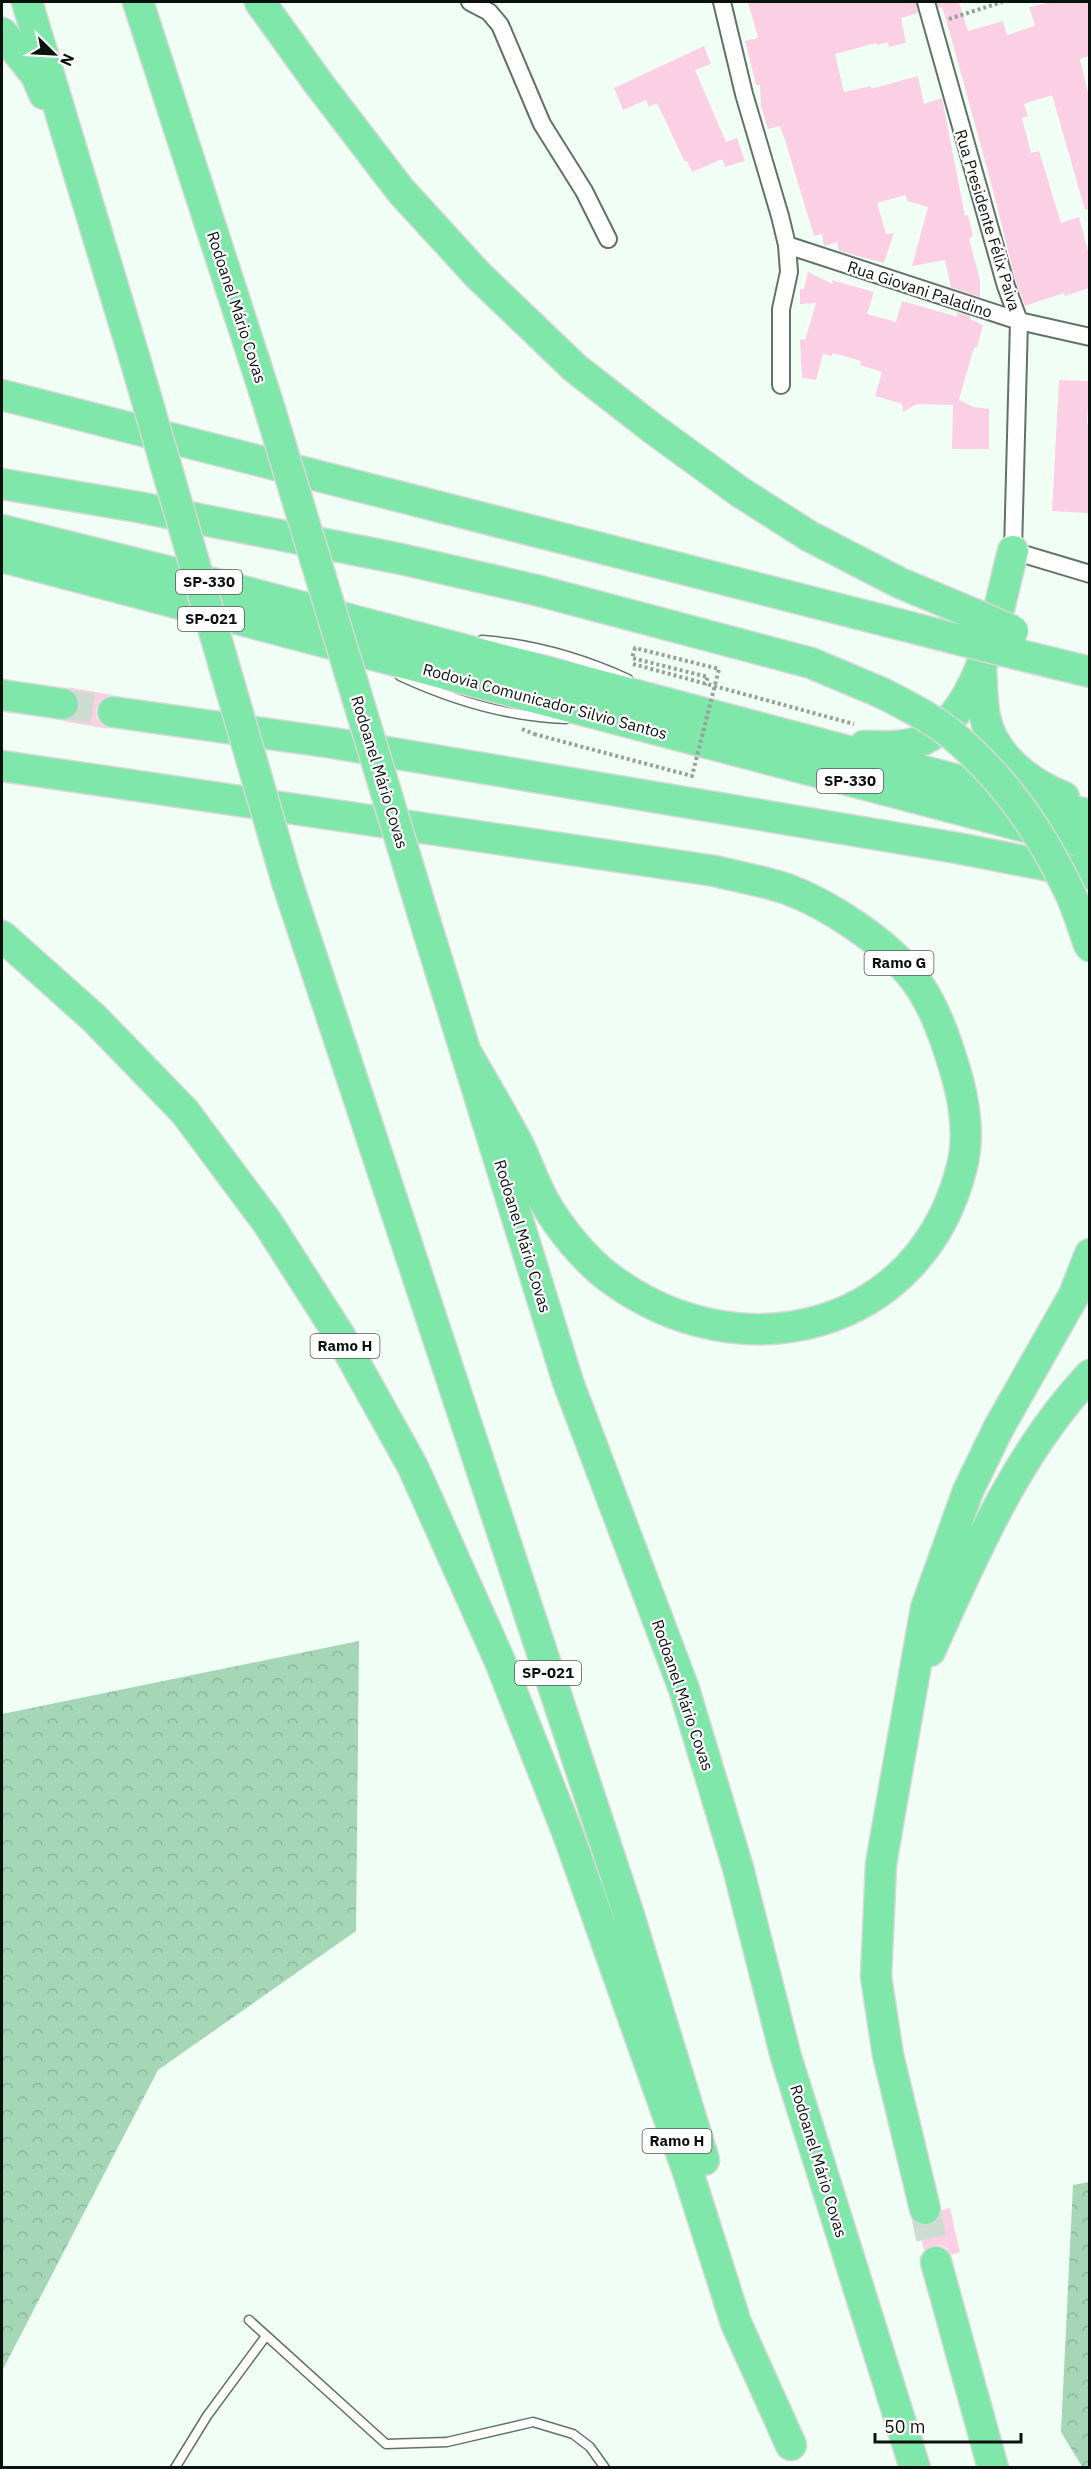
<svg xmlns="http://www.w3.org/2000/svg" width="1091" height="2469" font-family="'IBM Plex Sans',sans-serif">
  <defs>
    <pattern id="forest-crowns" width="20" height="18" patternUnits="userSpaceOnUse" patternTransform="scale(1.5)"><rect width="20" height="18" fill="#a5d6b6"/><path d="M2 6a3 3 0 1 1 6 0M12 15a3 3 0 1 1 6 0" fill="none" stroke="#8db79b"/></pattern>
  </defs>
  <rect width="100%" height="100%" fill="#f1fef5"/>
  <path fill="url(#forest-crowns)" d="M359,1641L356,1931L158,2070L2,2371V1714Z
    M1089,2182L1090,2467L1083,2468L1061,2432L1073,2185Z"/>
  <path fill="#fbd0e4" d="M748,2H916L918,13L901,18L906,43L889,47L888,42L877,45L876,43L835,54L844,92L871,86V89L918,76L924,104L942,98L965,216L968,215L973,236L969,238L980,280V297L951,288L945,260L912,266L928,207L907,201L906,195L877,203L886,234L894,233L884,263L839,251L837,242L824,246L822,234L814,236L785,140L780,126L768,129L761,106L760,85H756L745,41L758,38Z
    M937,2H959L968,31L1003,21L1007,35L1035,26L1029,7L1051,2H1089V56L1080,59L1089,97V209L1085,210L1052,95L1024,104L1028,116L1022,118L1031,153L1039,151L1061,223L1079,217L1089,255V288L1065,296L1064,293L1025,306L1015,279L994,194L951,37L942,7L938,8Z
    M704,46L711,64L695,70L726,142L737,138L745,161L725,167L722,159L692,172L687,161L685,162L657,103L649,107L646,100L623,110L614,88Z
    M808,272L833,284L832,280L874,292L867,314L896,322L902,301L958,317L956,312L971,316L970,319L983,325L977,348L975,347L972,354L959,400L974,407L989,409V449H952L953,405L917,404L903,412L902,404L875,396L882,372L860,365L861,361L833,353L832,356L823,354L816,380L802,378L800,339L805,340L816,303L800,304V289H804Z
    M1059,380L1089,381L1087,424H1089V513L1052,511Z
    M66,687L114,695L107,696L100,701L96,710L97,719L102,725L110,729L61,721L70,720L76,715L80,707L79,697L74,691Z
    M950,2208L960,2252L951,2255L948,2249L940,2245L931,2246L924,2250L918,2224L930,2226L937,2221L942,2210Z"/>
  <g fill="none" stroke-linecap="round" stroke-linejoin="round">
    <path stroke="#cedbd2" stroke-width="30" stroke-dasharray="30 15" stroke-linecap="butt" d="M63,704L113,712
      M925,2209L936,2262"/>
    <g stroke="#607367" stroke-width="11">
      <path id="lane" d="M482,640C533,644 582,658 628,679
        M400,676C452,700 508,717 566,719
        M249,2320L386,2444L447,2442L533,2422L573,2434L590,2447L605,2468
        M175,2468L207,2416L266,2336"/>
    </g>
    <g stroke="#607367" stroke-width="20">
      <path id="street" d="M470,2L489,12L500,25L542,124L584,191L608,239
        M722,2L744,94L780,216L787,245L789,272L781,309V385
        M926,2L1006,286L1019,321L1013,551L1090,574
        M787,245L1019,321L1090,337"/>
    </g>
    <g stroke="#d8d9d8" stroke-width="33">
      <path id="highway" d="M27,2L134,356
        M138,2L267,400
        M260,2L319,84L401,191L478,275L575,368L652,428L740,492L809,536L900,583L974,614
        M2,33L36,75L44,94
        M2,395L968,642
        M2,484L138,507L401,559L536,590L811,663L882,693
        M2,530L163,570L1090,815
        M2,557L1090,844
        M1004,651L1090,672
        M981,670C982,685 982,702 985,717C993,756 1029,783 1064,797
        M2,695L63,704
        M113,712L333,743L957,848L1090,874
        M864,746C883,746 905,748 923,740C983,712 998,608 1013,551
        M2,766L715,871C738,877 764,881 787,889C830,905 889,944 916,981C935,1007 946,1040 955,1070C964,1099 970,1136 962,1166C922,1331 741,1375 611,1279C586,1261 559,1228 544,1201C534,1183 527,1162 518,1144C502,1113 484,1084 467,1054
        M287,882L628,1912L704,2160
        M425,921L568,1382L684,1689L738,1868L786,2057L915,2468
        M2,936L94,1018L185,1112L267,1222L340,1336L413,1467L499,1659L568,1834L688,2172L736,2323L791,2445
        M930,1651C974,1554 1016,1454 1090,1375
        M925,2209L888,2055L876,1977L881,1864L894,1789L926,1608L968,1491L998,1429L1074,1295L1090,1254
        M936,2262L993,2468"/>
    </g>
    <path stroke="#96a19a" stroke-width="4" stroke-dasharray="3 3" stroke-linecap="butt" d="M949,19L1002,2
      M633,664L854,724
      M522,729L534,734"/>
    <use href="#lane" stroke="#fff" stroke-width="8"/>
    <use href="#street" stroke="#fff" stroke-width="16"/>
    <use href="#highway" stroke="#7ee7a9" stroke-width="30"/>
    <g stroke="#d8d9d8" stroke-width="33" stroke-linecap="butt">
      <path id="highway-bridge" d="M134,356L287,882
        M267,400L425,921
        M974,614L1013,631
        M968,642L1004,651
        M882,693C907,706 934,719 956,738C1004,779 1042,834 1069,891C1078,909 1083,929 1090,947"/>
    </g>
    <path stroke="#96a19a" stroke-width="4" stroke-dasharray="3 3" stroke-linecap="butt" d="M534,734L692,776L719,669L635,648L632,658L708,677L705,685"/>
    <use href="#highway-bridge" stroke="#7ee7a9" stroke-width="30"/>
  </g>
  <g text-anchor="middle" stroke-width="4.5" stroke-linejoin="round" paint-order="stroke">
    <g fill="#fff" stroke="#545956" stroke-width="1.5">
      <rect x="176" y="570" width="66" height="24" rx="4.5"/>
      <rect x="178" y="607" width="66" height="24" rx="4.5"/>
      <rect x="817" y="769" width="66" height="24" rx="4.5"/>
      <rect x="864.5" y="951" width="69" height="24" rx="4.5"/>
      <rect x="310.5" y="1334" width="69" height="24" rx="4.5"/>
      <rect x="515" y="1661" width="66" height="24" rx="4.5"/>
      <rect x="642.5" y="2129" width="69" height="24" rx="4.5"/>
    </g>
    <g font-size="15" font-weight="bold" fill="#0b120e">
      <text x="209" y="587">SP-330</text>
      <text x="211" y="624">SP-021</text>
      <text x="850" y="786">SP-330</text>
      <text x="899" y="968">Ramo G</text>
      <text x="345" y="1351">Ramo H</text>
      <text x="548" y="1678">SP-021</text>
      <text x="677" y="2146">Ramo H</text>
    </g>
    <g font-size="16" fill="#0b120e" stroke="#fff">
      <text transform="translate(988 220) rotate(73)" y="6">Rua Presidente Félix Paiva</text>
      <text transform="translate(920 289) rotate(18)" y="6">Rua Giovani Paladino</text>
      <text transform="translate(237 307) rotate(72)" y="6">Rodoanel Mário Covas</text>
      <text transform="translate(545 701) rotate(15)" y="6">Rodovia Comunicador Silvio Santos</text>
      <text transform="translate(380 772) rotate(73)" y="6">Rodoanel Mário Covas</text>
      <text transform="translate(523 1236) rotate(73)" y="6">Rodoanel Mário Covas</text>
      <text transform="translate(683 1695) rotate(71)" y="6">Rodoanel Mário Covas</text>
      <text transform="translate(819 2161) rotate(73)" y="6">Rodoanel Mário Covas</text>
    </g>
  </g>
  <rect width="1091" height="2469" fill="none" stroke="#0b120e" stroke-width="6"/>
  <g transform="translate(54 54) rotate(114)" stroke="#ffffff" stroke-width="4.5" paint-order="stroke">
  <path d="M0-4.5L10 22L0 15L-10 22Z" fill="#0b120e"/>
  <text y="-9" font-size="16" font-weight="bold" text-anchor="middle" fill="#0b120e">N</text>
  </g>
  <path d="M875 2433v9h146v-9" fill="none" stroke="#0b120e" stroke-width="3"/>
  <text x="884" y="2433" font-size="18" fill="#0b120e" stroke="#ffffff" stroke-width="4.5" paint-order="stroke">50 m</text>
</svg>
